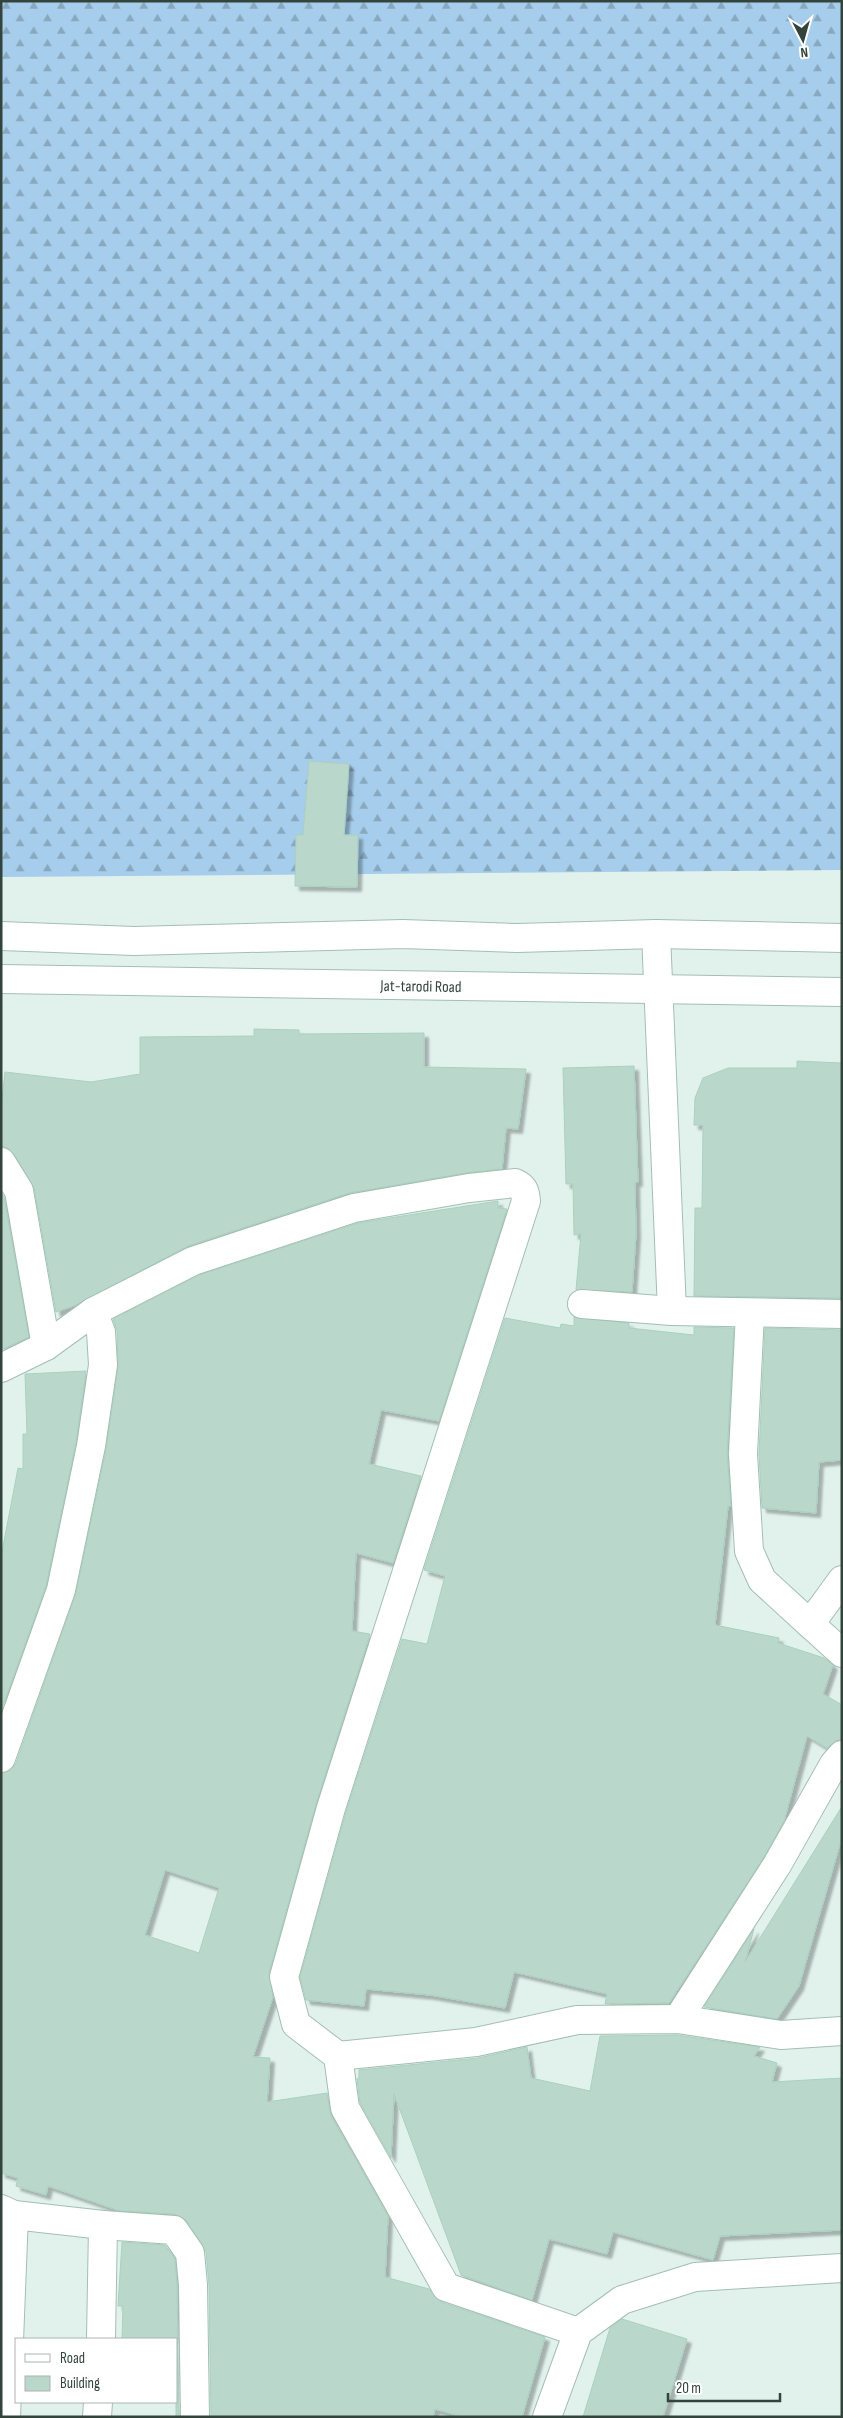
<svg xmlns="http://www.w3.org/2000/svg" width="843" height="2418" font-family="'Sofia Sans Condensed',sans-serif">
  <defs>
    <pattern id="forest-firs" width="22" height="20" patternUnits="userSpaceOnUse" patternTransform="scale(1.25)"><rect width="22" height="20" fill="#a6cdeb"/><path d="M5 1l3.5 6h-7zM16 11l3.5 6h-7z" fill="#88a8c0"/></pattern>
    <filter id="shadow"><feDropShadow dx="4.5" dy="4.5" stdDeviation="1" flood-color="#0004"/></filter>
  </defs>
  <rect width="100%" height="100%" fill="#e1f2ed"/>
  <path fill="url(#forest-firs)" d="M1,1H842V870L1,877Z"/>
  <path fill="#b9d8cb" stroke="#a9d0c0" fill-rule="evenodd" filter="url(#shadow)" d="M309,761L349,764L344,835H358L357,887L295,886L296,835H303Z
    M254,1029L299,1030V1034L424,1033V1067L526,1069L518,1129L506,1128L502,1169L466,1173L349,1193L188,1246L76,1305L56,1312L34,1188L14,1154L9,1149L1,1146V1108L5,1072L91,1082L140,1074V1037L254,1036Z
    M797,1061L842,1063V1298L694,1296L695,1208H702L703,1125H694L695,1098L703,1078L728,1068H797Z
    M634,1066L638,1182H635L636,1234L632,1292L576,1290L581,1234L574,1235L573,1184H566L563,1068Z
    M1,1192L4,1197L29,1337L1,1350Z
    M498,1201V1208L507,1209L439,1421L381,1410L369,1464L421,1476L393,1563L356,1553L352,1631L370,1634L316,1804L269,1973L273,1997L253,2057L270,2058L267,2102L327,2093L331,2116L388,2216L385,2277L429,2289L441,2302L545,2337L522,2417H463L435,2409L433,2417H211L209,2285L206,2252L187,2221L175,2214L120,2211L48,2186L46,2195L16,2186L18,2178L1,2173V1773L11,1770L16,1763L76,1593L106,1449L118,1367L117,1331L113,1319L199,1275L358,1223ZM165,1870L219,1888L199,1953L145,1935Z
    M574,1317L629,1323V1328L694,1335V1327L734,1328L727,1453L731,1506H728L715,1625L779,1638L778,1643L824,1658L833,1665L823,1694L842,1705V1740H837L827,1748L807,1736L784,1821L764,1857L669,2003L605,2004L607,1994L514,1972L505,2008L430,1995L366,1989L364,2006L306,2000L300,1977L346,1812L402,1639L427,1644L445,1576L424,1570L505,1318L560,1328L561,1324L574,1326Z
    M765,1328L842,1330V1460L819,1462L816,1513L762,1508L759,1454Z
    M86,1371L76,1443L46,1586L1,1711V1557L18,1468L23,1469V1434H27L25,1374Z
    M841,1808L842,1837L799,1986L777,2019L704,2007L754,1929L745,1962Z
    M677,2035L760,2047L754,2056L777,2063L772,2082L842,2078V2230L720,2236L713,2260L613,2232L607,2254L549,2239L532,2300L461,2275L394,2094L391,2158L360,2103L357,2079L359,2078V2070L478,2058L527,2047L531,2078L590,2091L600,2036Z
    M122,2242L165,2245L175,2259L177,2286L179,2417H176V2339H122L123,2306H118Z
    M622,2319L687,2339L663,2417H583L610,2328Z"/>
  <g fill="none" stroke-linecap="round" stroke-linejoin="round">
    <g stroke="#a4beb4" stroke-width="30">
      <g id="minor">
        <path d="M656,934L672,1311L842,1314"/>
        <path d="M1,936L134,941L403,934L517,938L656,934L842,938"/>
        <path id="s1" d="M1,979L842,992"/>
        <path d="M1,1162L19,1191L46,1346"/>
        <path d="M582,1304L672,1311"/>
        <path d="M750,1313L743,1454L749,1551L762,1580L810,1624"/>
        <path d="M1,1368L46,1346L93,1312L193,1261L354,1208L469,1188L515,1183C524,1187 525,1191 526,1201L331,1808L284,1977L296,2024L338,2056L476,2042L577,2020L678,2019L781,2035L842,2031"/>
        <path d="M842,1580L810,1624L842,1653"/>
        <path d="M1,1758L61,1590L91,1446L103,1365L101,1332L93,1312"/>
        <path d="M678,2019L777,1865L834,1764L842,1755"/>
        <path d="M338,2056L345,2108L446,2287L578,2332"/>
        <path d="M1,2209L14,2215L103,2225L101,2339"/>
        <path d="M103,2225L174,2230L190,2253L193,2285L195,2417"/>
        <path d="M6,2417L14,2215"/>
        <path d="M97,2417L98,2402"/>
        <path d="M547,2417L578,2332L622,2300L695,2277L842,2268"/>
      </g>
    </g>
    <use href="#minor" stroke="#fff" stroke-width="28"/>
  </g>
  <g text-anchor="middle" stroke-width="4" stroke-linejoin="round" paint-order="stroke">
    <g font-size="16" fill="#32443c" stroke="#fff">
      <text dy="6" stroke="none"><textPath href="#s1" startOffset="420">Jat-tarodi Road</textPath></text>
    </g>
  </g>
  <rect width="843" height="2418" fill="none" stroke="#32443c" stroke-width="5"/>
  <rect x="15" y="2338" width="162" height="65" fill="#ffffff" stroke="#adb4b1"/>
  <rect x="25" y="2354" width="25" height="8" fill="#ffffff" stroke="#adb4b1"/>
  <text x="60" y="2363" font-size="15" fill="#32443c">Road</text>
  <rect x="25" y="2376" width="25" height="15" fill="#b9d8cb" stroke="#adb4b1"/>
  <text x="60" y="2388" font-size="15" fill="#32443c">Building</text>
  <g transform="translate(803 40) rotate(174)" stroke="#ffffff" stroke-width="4" paint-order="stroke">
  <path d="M0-4L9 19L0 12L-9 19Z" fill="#32443c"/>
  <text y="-8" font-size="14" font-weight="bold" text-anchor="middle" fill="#32443c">N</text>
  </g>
  <path d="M668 2393v8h112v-8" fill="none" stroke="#32443c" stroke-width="2.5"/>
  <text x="676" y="2393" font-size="15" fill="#32443c" stroke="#ffffff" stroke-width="4" paint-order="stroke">20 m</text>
</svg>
